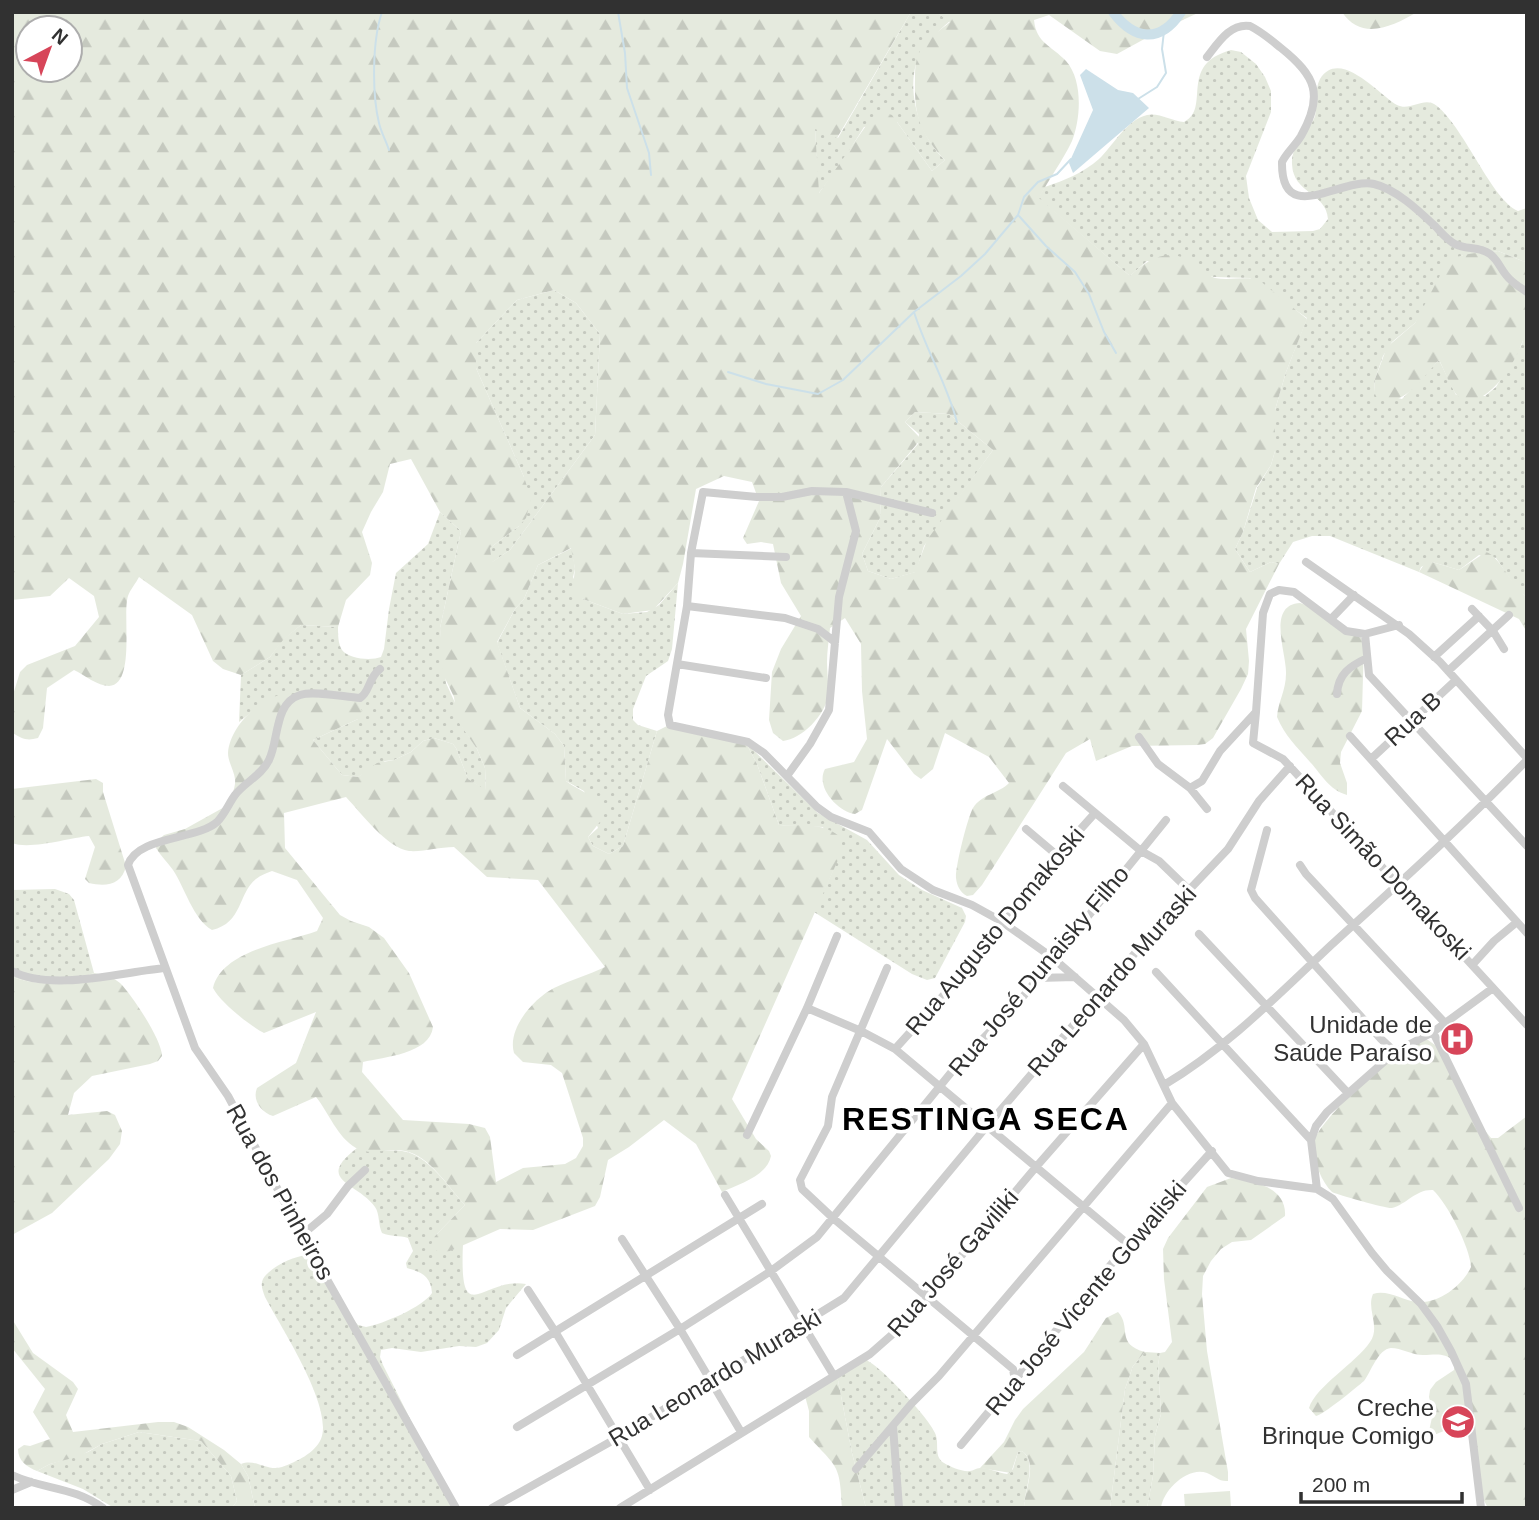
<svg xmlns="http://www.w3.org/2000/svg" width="1539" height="1520" font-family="Arial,sans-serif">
  <defs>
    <pattern id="green-dots" width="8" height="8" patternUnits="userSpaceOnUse" patternTransform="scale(1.75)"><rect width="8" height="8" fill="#e5eade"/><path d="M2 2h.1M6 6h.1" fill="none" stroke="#c5c9bf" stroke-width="1.8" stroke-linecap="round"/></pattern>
    <pattern id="forest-firs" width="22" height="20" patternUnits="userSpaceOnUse" patternTransform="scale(1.75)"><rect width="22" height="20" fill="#e5eade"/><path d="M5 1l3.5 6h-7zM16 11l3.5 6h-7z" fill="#c5c9bf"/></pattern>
  </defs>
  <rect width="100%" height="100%" fill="#fff"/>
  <path fill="url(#green-dots)" d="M911,12H936L950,21C937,32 921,47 916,64C907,96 921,138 945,160L932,171L897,122L864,127L839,167L818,194L815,128L838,138Z
    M1231,50L1241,52L1256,64L1265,77L1271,91V112L1246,176L1249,198L1258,220L1272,232L1313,231L1320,229L1328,219C1326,192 1293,194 1292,164C1291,144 1309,133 1315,116C1318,104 1314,90 1320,79C1340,47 1380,96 1397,105C1411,112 1424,95 1437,106C1465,129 1492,200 1518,211L1527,208V263L1498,251L1471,256L1462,255L1415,323L1392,342L1383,356L1375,379L1374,392L1402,399L1439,360L1456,395L1485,396L1496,387L1522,344L1527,317V597L1518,591L1496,558L1479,555L1459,570L1432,562L1421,567L1419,572L1330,536H1312L1293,542L1279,564L1271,562L1250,572L1235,549L1243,532L1257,488L1271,465L1275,451V410L1286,372L1307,318L1250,278L1214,277L1147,261L1130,276L1038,198L1045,187C1065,180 1083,173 1099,159C1113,146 1126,120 1147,115C1158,112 1172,121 1184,122C1212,108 1177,65 1231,50Z
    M554,290L576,303L600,334L595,435L510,550L491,563L490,548L519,526L524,477L476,368V343L517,300Z
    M915,412L949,414L993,450L924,546L916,572L891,579L868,571L862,554L880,518L881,487L918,444L919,434L905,422Z
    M440,512L461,531L440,628L446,683L456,705L458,720L477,749L485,768L486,791L468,779L456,748L453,744L434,738L423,741L411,752L394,760L385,761L358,777L342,775L313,740L358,719L337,696C317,699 295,691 276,697C263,701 250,714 239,722L241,675L270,657L282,640L301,625L338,627C338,634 338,644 342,650C349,659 371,661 381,657L384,649L389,609L396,573L428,544Z
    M572,548L575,569L573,577L583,599L623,614L647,612L659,605L678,583L672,649L668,661L646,676L633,709V720L638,725L657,731L623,846L609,854L593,846L588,837L598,828L584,791L566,781L564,746L555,734L520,708L497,643L515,609L524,599L538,565Z
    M746,743L818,813L867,840L899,875L922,890L962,908L966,916L965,922L935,978L927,980L912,974L814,912L836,864L823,827L779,825L757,764Z
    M55,889L69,894L74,900L94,973C67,983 40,987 12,977V890Z
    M357,1148C373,1154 386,1149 402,1151C428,1154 448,1187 465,1205L435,1236L450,1251L463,1244C459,1333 483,1276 526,1284L506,1308L499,1330L487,1343L476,1347L459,1346L421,1352L392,1348L381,1350L380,1357L383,1365L455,1508H255L248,1476L241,1464C256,1458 267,1472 282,1467C296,1462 315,1453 321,1439C334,1407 280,1326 265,1297C263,1291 260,1285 263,1279C269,1268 298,1253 310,1256L352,1318L358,1325L366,1327C383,1324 423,1307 432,1293C431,1276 421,1272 407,1268L406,1263L413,1251L408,1238C399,1235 391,1237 382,1233C378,1225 380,1214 375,1207C357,1182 314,1181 357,1148Z
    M1145,1352L1160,1353L1158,1365L1161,1414L1155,1436L1153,1476L1147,1508H1110L1125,1389L1133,1366Z
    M864,1359C878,1363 930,1419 935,1433C940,1444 933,1456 944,1463C951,1467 962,1472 970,1471C973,1471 976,1468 980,1468C987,1467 999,1473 1007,1474L1013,1469L1018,1452L1022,1451C1038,1462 1024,1490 1024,1508H866L852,1453L837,1375Z
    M139,1432L201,1441L231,1476L237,1501L232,1508H114L83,1489L37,1471L50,1464L88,1452L102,1444Z"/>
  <path fill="url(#forest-firs)" fill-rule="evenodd" d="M12,12H911L837,138L815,129L819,193L870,120L879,114L886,113L892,115L932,171L945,160C920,134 914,116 915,80C915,71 915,62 919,53C925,40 939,31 950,22L936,12H1200L1159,31L1117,54L1100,51L1049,15L1034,20C1036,43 1052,46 1066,61C1083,80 1081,118 1072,141C1063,160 1049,179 1039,198L1130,276C1148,259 1169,246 1192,263C1200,268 1207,275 1215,278C1230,281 1244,276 1259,280L1307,319L1286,372L1275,410V451L1271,465L1256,488L1243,532L1235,549L1250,572L1271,562L1279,564L1246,629L1249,661L1248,674L1241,689L1213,738L1205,744L1197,745L1132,746L1096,761L1090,739L1066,753L982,885L973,895L967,896C960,892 957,886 956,878C955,868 968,816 973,808C982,794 998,794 1009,783L989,757L945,733L933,769L921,779L914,774L887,739L862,810L855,814C838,812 815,787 825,769L854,762L867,739L862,691L861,644L845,618L830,628C829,639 827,651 827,662C827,673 829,685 828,696C825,715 802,739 783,741L773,733L769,720L772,672L781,649L801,616L781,583L773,544L761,542L747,544L743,538L759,501L752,482L724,476L696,489L683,564L678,583L653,610L623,614L583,599L576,593L573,586L575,569L571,548L538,565L524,599L515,609L497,642L520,708L555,734L564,746L566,781C582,793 602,796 603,818L588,837L593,846L609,854L623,846L657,731L667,726L746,743L757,764L779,825C802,826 826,822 842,839V851L732,1099L756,1139L769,1151L771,1156C767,1176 739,1184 722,1192L696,1144L664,1120L629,1147L608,1160L600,1197L595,1206L533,1230L500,1229L450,1251L441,1252L434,1250L431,1245L435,1236L465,1205C448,1187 430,1156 405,1151C388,1147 372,1157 356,1148C337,1137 329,1113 316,1097L273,1116C261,1112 252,1100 257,1088L296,1063L316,1012L264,1033C249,1025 221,1003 213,988C222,950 287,942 317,931L323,918L297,880L272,871C267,873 261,875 256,879C238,893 243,923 212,930C193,919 185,888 173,870C167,862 161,856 156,848L158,840L164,835L185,829L228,805C231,797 236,787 235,779C234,770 228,762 228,753C230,725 262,695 290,693C302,692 315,699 327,697C343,696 357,693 362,711L358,719L313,740L342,775L358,777L377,763L394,760L411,752L423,741L434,738L453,744L456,748L468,779L486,790L485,768L477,749L457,720L454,697L443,674L440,628L461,531L440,512L411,459L390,464L383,492L371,512L362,532L372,563L370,575L346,600L338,627L301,625L283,640L270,657L241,675L223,669L213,661L192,615L139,577C136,583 130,590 128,596C122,614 136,685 109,686C98,686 84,675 74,670L47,688L43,728L38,738C27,741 22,739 13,733L12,698L20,672L27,665L75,646L99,617L94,596L69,578L50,596L12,600ZM28,28H70V70H28ZM554,290L576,303L600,334L595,435L510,550L492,562L490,548L519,526L526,518L531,499L524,477L476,368V343L517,300ZM915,412L949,414L993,450L927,540L915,572L891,579L868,571L862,554L880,518L881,487L921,439L905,422ZM346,797C362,814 387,848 409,851C424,852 439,847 454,847L487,877L538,880L605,967C589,975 570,980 554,988C533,999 507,1029 514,1053L523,1062L551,1065L562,1073L583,1138V1146L576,1158L565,1164L523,1168L496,1182L490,1137L485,1128L469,1124L403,1120L362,1072L363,1062C384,1057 430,1054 433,1027L409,973L384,938L369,927L351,921L340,915L285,848L284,813Z
    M1342,12H1417C1392,27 1361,41 1342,12Z
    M1498,251L1527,263C1527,286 1527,310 1525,332C1522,354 1487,413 1460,398C1453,394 1444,369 1439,360C1423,377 1403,410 1377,398L1374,392L1375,379L1387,347L1415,323L1446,264C1459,251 1481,254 1498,251Z
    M1486,552C1500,556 1511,586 1527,597V632L1519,619L1419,572L1425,563L1432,562L1459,570Z
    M1300,603L1309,606L1361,637L1364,642L1362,711L1341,752L1340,763L1347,783V795C1328,789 1323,776 1310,762C1297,747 1285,736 1277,717C1278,702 1286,690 1286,674C1287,654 1266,605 1300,603Z
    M96,779L103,783V792L126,866C122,885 106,887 89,883L85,879L95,847L89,836C69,838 30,850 12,843V789Z
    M94,973C103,975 112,976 120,983C132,995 162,1040 162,1056L158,1061L150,1064L92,1076L74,1093L68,1115L107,1111L115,1115L122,1131L120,1144L109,1159L52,1213L12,1235V977C40,987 66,983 94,973Z
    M1418,1040H1428L1435,1045L1483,1128L1491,1138H1498L1527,1116V1508H1488L1481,1495L1469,1436L1451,1428L1434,1435L1429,1431L1433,1413L1429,1397L1430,1390L1436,1382L1454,1370V1361C1444,1352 1435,1355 1423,1355C1412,1355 1401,1348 1391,1348C1378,1349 1371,1372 1364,1381C1357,1387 1323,1415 1316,1416L1309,1408C1316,1386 1356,1363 1370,1342C1381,1326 1366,1310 1373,1294C1387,1289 1402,1300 1417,1302C1439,1304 1463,1285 1471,1267C1470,1247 1447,1203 1433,1190C1416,1189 1407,1204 1392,1208C1388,1209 1338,1195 1332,1192C1321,1181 1312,1159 1314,1142C1315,1128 1369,1075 1382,1065C1394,1056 1406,1048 1418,1040Z
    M1231,1178C1254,1181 1287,1187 1285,1216L1251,1240L1232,1242L1221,1249L1211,1261L1203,1276L1202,1294L1207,1351L1228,1472V1481C1219,1482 1215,1476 1207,1473C1188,1466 1163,1490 1161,1508H1147L1153,1476L1155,1436L1161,1414L1158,1365L1160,1353L1165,1352L1172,1342L1164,1279L1163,1249L1168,1238L1207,1187Z
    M1118,1312C1132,1327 1115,1344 1145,1352L1133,1366L1125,1389L1110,1508H1024C1024,1490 1039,1463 1022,1451L1018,1452L1011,1473L980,1468L1004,1442L1015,1420L1023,1409L1084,1352L1106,1318Z
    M12,1319L33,1353L73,1382L78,1389L66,1415L73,1432L158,1422H174L188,1427L224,1450L241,1464L248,1476L255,1508H232L237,1501L231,1476L201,1441L139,1432L102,1444L80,1456L50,1464L37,1471C27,1467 18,1461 18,1449L24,1445L30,1446L50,1439L33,1412L45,1389L12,1348Z
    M837,1375L852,1453L866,1508H842C840,1463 837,1468 809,1437V1411L805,1396Z"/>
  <path fill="#e5eade" d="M1230,1491L1231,1508H1185L1184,1494Z"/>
  <path fill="#cce0e9" d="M1086,69L1118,90L1133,93L1149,108L1073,173L1069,163L1093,110L1080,75Z"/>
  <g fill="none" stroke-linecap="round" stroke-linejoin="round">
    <path stroke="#cce0e9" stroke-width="2" d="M382,12C372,41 372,94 379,123C381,132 386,141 389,150
      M618,12L625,53L627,88L649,153L651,175
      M1138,99L1157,87L1166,73L1162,49L1164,31
      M1019,216L1046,246L1075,272L1089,294L1104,332L1116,353
      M914,312C926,350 947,384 957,422
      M728,372L766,384L818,394L843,380L914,312L961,276L985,254L1018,215L1024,197L1038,182L1057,174L1071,159"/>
    <path stroke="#cce0e9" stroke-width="10" d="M1113,12C1134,40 1160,44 1181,12"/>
    <path stroke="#cecece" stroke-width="8" d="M1207,57C1218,43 1230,23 1250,26C1262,32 1271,40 1281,48C1316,76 1324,95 1301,136C1295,146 1287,152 1282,162C1281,228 1341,177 1374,184C1396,189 1419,211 1435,226C1441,232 1447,240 1455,244C1466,250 1479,246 1490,254C1498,260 1500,268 1506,275C1511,282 1519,287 1527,292
      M932,513L846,492L812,491L782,497H757L703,492L691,553L687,606L668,715L670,725L748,742L764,753L817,807L831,817L869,832L901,869L933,890L972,905L1001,921L1053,958L1124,1020L1144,1044L1172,1103L1228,1173L1258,1181L1317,1189L1333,1199L1372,1253L1387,1271L1421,1304L1437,1326L1451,1351L1466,1384L1481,1508
      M691,553L786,557
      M1306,562L1409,634L1440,662L1527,758
      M687,606L785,618L818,629L835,642
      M1472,609L1493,631L1504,649
      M1331,619L1354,595
      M1365,634L1369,675L1527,846
      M1434,657L1479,616
      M677,664L766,678
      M380,669C368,678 370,692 360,698C344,697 314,690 300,695C274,703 279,740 269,760C262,775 245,782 235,795C229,803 225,814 217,822C197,840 137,836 128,865L195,1048L228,1096L302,1235L456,1508
      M1448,671L1509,615
      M1337,694C1338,674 1350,666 1367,658
      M1256,712L1253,743L1283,759L1527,1025
      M1350,736L1527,933
      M1139,737L1158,764L1190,788L1207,809
      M1371,759L1456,680
      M787,776L810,744L829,710L839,597L856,531L846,492
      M1063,786L1141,851L1159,861L1189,890
      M1190,788L1202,781L1220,751L1256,712L1263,613L1270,594L1279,590L1294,592L1346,631L1365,634L1399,625
      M1026,829L1058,856
      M1267,830L1251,890L1255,898L1381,1039L1395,1052
      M1300,865L1306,874L1446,1024
      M1199,934L1347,1092
      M1473,964L1494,941L1517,922
      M887,968L832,1097L828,1126L800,1180L802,1189L834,1219L1013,1369L1015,1381
      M12,971C51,992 122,972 165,968
      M1156,972L1311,1140
      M1038,978L1075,977
      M807,1008L861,1031L895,1049L1128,1244
      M1433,1032L1519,1208
      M895,1049L970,966L1001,921L1027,889L1095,813
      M1164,1085C1225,1049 1277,996 1328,948C1395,887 1463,826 1527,760
      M747,1135L807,1008L837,936
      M1317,1189L1311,1140L1316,1126L1327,1112L1395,1052L1433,1032L1493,988
      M725,1195L834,1376
      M302,1235L327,1214L348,1186L365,1170
      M622,1239L680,1329L741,1432
      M528,1290L556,1333L650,1490
      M517,1355L762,1204
      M893,1426L899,1508
      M517,1427L680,1329L771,1271L817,1237L958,1064L1017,1004L1166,820
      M961,1445L1128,1244L1212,1151
      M856,1469L912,1403L939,1376L1172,1103
      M12,1475C44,1490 73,1486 103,1508
      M12,1490L31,1482
      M492,1508L619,1437L844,1298L987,1126L1189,890L1228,849L1259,801L1290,766
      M620,1508L870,1354L903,1325L1036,1167L1144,1044"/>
  </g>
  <defs>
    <g id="hospital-disc" transform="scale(1.75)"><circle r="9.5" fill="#d74559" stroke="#fff"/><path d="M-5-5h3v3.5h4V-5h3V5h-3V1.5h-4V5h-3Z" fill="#fff"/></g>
    <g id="university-disc" transform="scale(1.75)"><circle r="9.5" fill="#d74559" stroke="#fff"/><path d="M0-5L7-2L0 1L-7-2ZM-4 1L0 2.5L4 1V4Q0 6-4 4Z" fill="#fff"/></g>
  </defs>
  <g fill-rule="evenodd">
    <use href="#hospital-disc" x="1457" y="1039"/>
    <use href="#university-disc" x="1458" y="1422"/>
  </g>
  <g text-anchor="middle" stroke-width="7" stroke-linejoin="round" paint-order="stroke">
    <g font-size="24" fill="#313131" stroke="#fff">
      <text transform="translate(1413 719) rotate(-43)" y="8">Rua B</text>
      <text transform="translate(1383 867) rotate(47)" y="8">Rua Simão Domakoski</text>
      <text transform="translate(995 931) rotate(-50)" y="8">Rua Augusto Domakoski</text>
      <text transform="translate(1039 971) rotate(-50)" y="8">Rua José Dunaisky Filho</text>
      <text transform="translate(1112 981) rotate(-49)" y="8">Rua Leonardo Muraski</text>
      <text transform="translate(280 1192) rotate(61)" y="8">Rua dos Pinheiros</text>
      <text transform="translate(953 1263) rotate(-49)" y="8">Rua José Gaviliki</text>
      <text transform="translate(1086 1298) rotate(-50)" y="8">Rua José Vicente Gowaliski</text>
      <text transform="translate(715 1378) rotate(-31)" y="8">Rua Leonardo Muraski</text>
    </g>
    <g font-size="24" fill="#313131" stroke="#fff" text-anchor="end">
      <text x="1432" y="1033">Unidade de<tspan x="1432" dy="28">Saúde Paraíso</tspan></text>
      <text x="1434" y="1416">Creche<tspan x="1434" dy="28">Brinque Comigo</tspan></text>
    </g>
    <g font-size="32" font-weight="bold" letter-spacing="2" fill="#000" stroke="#fff">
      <text x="986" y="1130">RESTINGA SECA</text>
    </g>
  </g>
  <rect width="1539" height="1520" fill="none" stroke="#313131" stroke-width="28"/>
  <g transform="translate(49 49) rotate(41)"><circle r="33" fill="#ffffff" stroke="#adadad" stroke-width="2"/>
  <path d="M0-5L12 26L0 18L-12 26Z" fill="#d74559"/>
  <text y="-10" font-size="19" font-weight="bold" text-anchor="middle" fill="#313131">N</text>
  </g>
  <path d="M1301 1492v10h161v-10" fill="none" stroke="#313131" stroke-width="3.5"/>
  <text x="1312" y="1492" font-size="21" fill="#313131" stroke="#ffffff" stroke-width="5" paint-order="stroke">200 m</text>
</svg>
